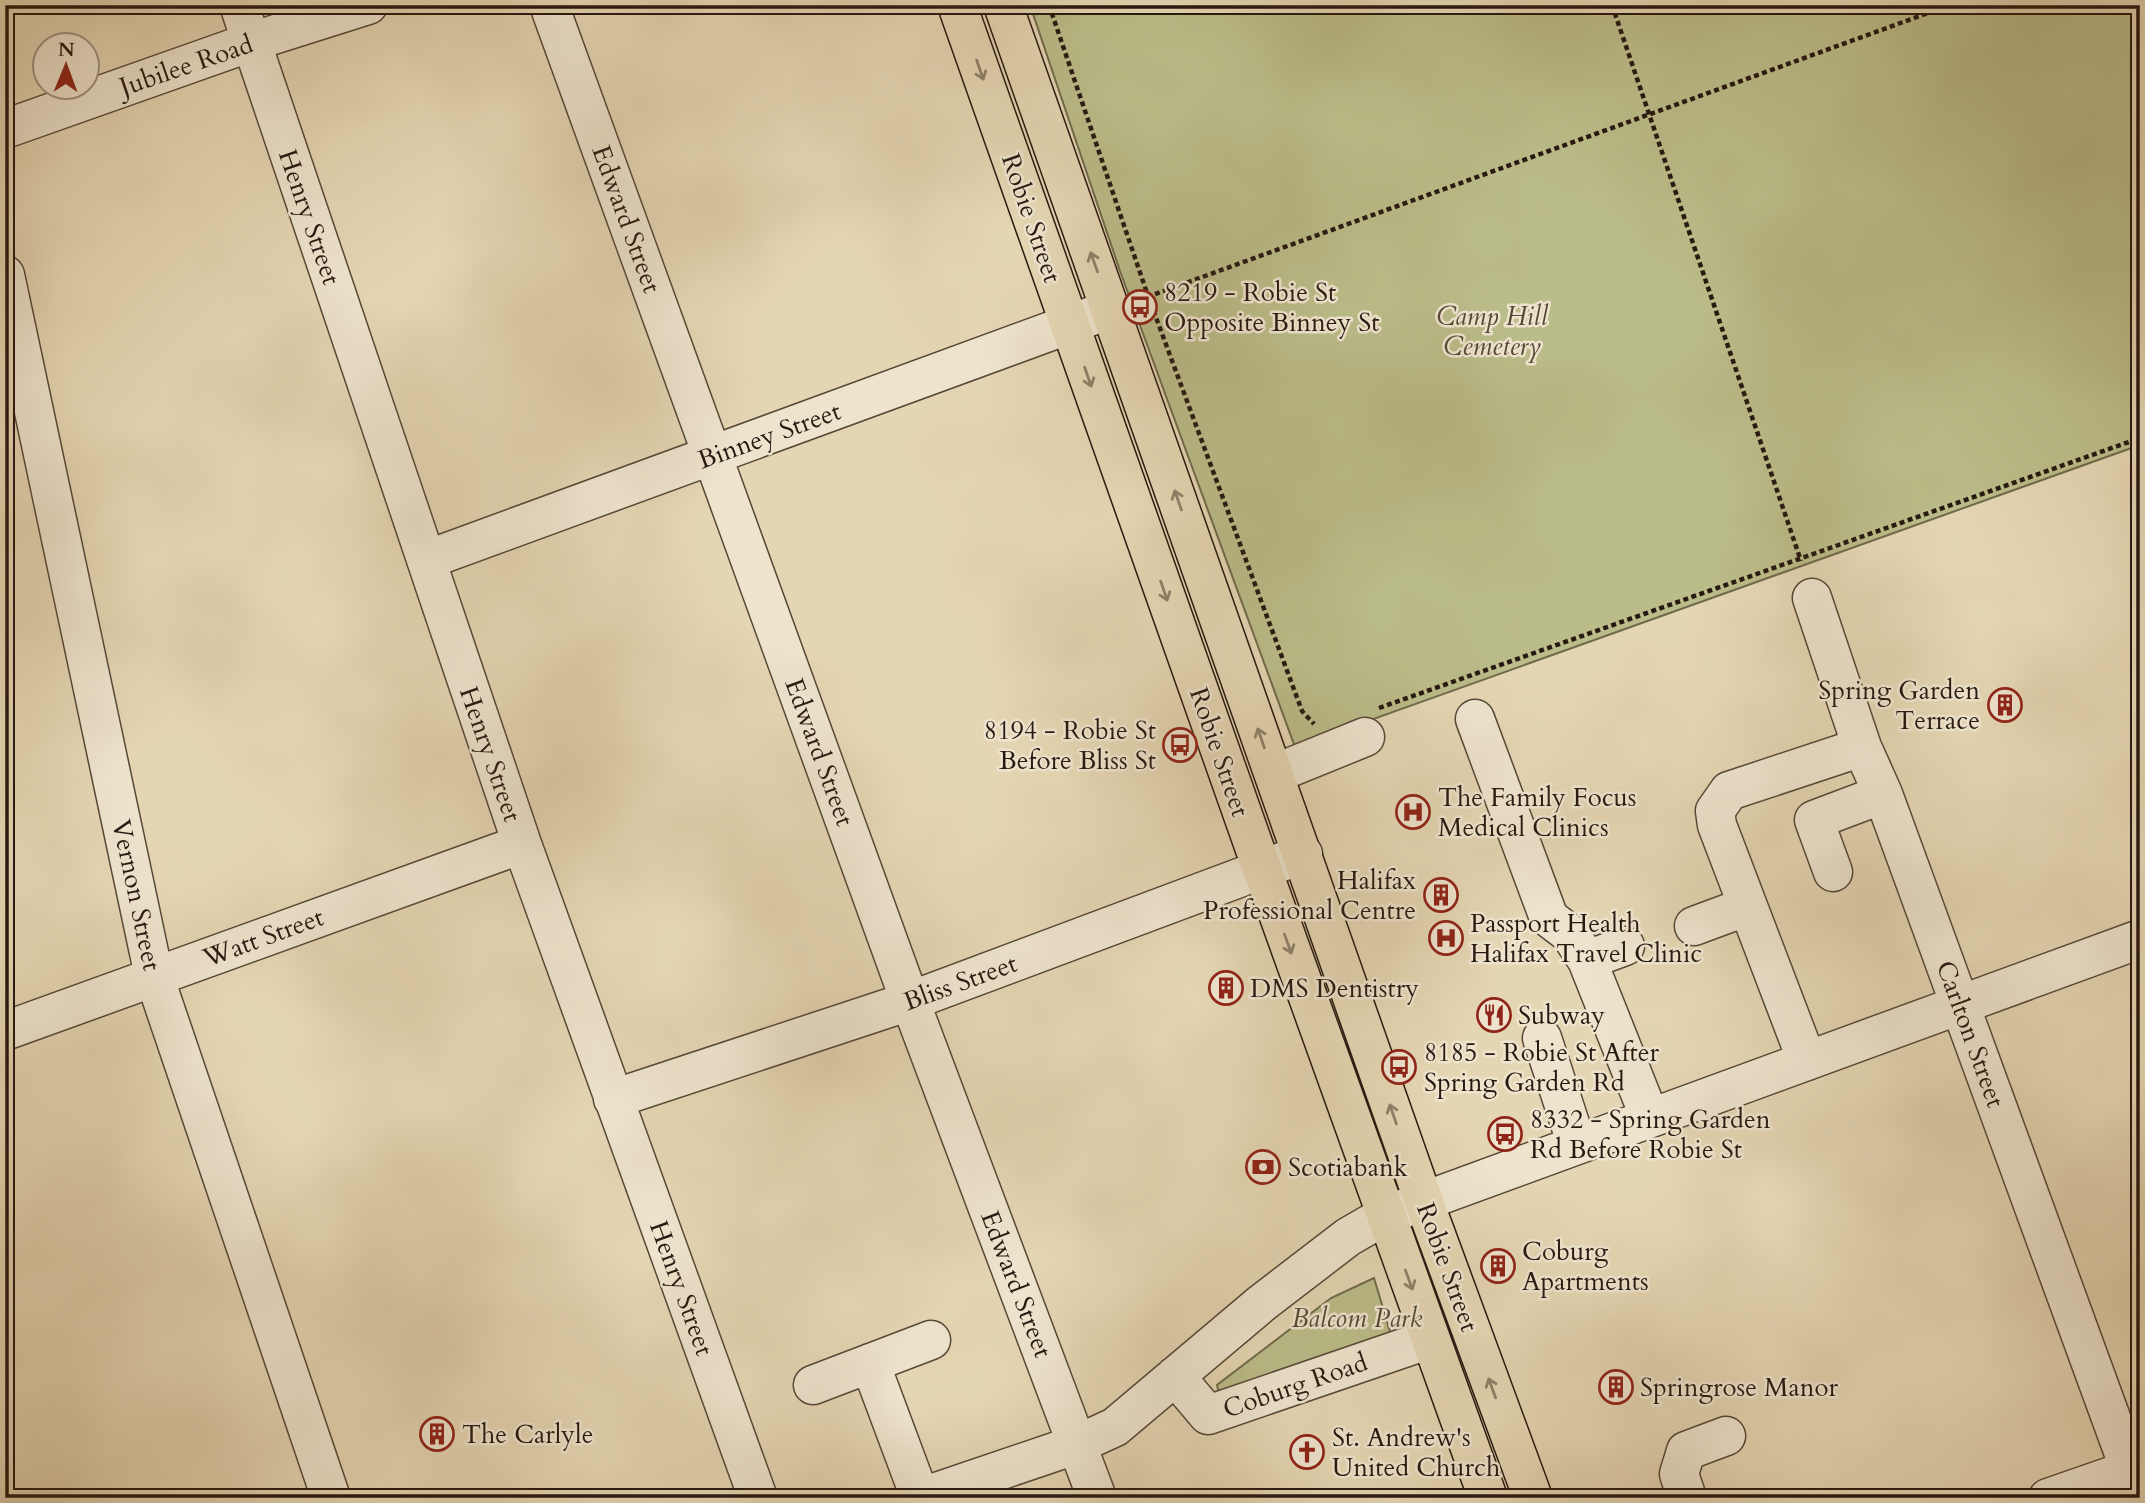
<svg xmlns="http://www.w3.org/2000/svg" width="2145" height="1503" font-family="Cardo,serif">
  <rect width="100%" height="100%" fill="#e5d6b3"/>
  <filter id="stains"><feTurbulence type="fractalNoise" baseFrequency=".00286" numOctaves="4"/><feColorMatrix values="0 0 0 0 .2 0 0 0 0 .09 0 0 0 0 .02 0 0 0 .5 -.17"/></filter>
  <radialGradient id="worn" r=".72"><stop offset=".6" stop-color="#630" stop-opacity="0"/><stop offset="1" stop-color="#630" stop-opacity=".3"/></radialGradient>
  <path fill="#babc89" stroke="#706a4c" stroke-width="2" d="M1030,5H2140V445L1295,747L1120,271Z
    M1374,1278L1391,1335L1220,1398L1217,1385L1331,1298Z"/>
  <g fill="none" stroke-linecap="round" stroke-linejoin="round">
    <g stroke="#564839" stroke-width="41">
      <path id="minor" d="M239,5L522,844L758,1498
        M549,5L910,1001L1097,1498
        M5,129L251,42L368,5
        M5,275L154,976L331,1498
        M426,560L1111,309
        M1812,598L1862,747L1883,794L2130,1470
        M1475,719L1549,918L1570,934L1587,960L1625,946
        M1274,774L1365,737
        M1833,872L1814,820L1883,794
        M1694,926L1748,906
        M1587,960L1650,1118
        M5,1031L522,844
        M1542,1038L1577,1145
        M1807,1061L1717,825L1715,811L1729,791L1862,747
        M613,1099L910,1001L1303,854
        M870,1363L920,1497
        M1175,1376L1208,1415L1430,1339
        M813,1385L931,1340
        M919,1498L1078,1444L1115,1427L1262,1303L1348,1237L1386,1215L2140,939
        M1687,1498L1679,1474L1686,1451L1726,1436
        M2048,1498L2140,1466"/>
    </g>
    <g stroke="#271810" stroke-width="41">
      <path id="major" d="M957,5L1262,869L1488,1498
        M1003,5L1424,1202L1533,1498"/>
    </g>
    <path stroke="#271810" stroke-width="4.5" stroke-dasharray="5 3.5" stroke-linecap="butt" d="M1049,5L1148,296L1302,711L1314,724
      M1612,5L1801,561
      M1139,300L1950,5
      M1379,708L2140,438"/>
    <use href="#minor" stroke="#eee4ce" stroke-width="38"/>
    <use href="#major" stroke="#e5d6b3" stroke-width="38"/>
  </g>
  <defs><path id="oneway-shaft" d="M-6 0H5M1.5-3L5.5 0L1.5 3" fill="none" stroke-width="1.6" stroke-linecap="round" stroke-linejoin="round" transform="scale(1.75)"/></defs>
  <g stroke="#90806a">
    <use href="#oneway-shaft" transform="translate(980 70) rotate(71)"/>
    <use href="#oneway-shaft" transform="translate(1094 262) rotate(-110)"/>
    <use href="#oneway-shaft" transform="translate(1088 377) rotate(71)"/>
    <use href="#oneway-shaft" transform="translate(1178 500) rotate(-109)"/>
    <use href="#oneway-shaft" transform="translate(1164 591) rotate(71)"/>
    <use href="#oneway-shaft" transform="translate(1261 738) rotate(-109)"/>
    <use href="#oneway-shaft" transform="translate(1288 944) rotate(70)"/>
    <use href="#oneway-shaft" transform="translate(1393 1114) rotate(-109)"/>
    <use href="#oneway-shaft" transform="translate(1409 1280) rotate(70)"/>
    <use href="#oneway-shaft" transform="translate(1492 1388) rotate(-110)"/>
  </g>
  <defs>
    <g id="bus-ring" transform="scale(1.75)"><circle r="9.5" fill="#eee4ce" stroke="#8f2418" stroke-width="1.5"/><path d="M-5-6H5V4H4V6H2V4H-2V6H-4V4H-5ZM-3.5-4V0h7V-4ZM-3.5 1.2v1.5H-2V1.2ZM2 1.2v1.5H3.5V1.2Z" fill="#8f2418"/></g>
    <g id="building-ring" transform="scale(1.75)"><circle r="9.5" fill="#eee4ce" stroke="#8f2418" stroke-width="1.5"/><path d="M-4-6H4V6H1V3H-1V6H-4ZM-2.5-4.3h1.7v1.8h-1.7ZM.8-4.3h1.7v1.8H.8ZM-2.5-1h1.7V.8h-1.7ZM.8-1h1.7V.8H.8Z" fill="#8f2418"/></g>
    <g id="hospital-ring" transform="scale(1.75)"><circle r="9.5" fill="#eee4ce" stroke="#8f2418" stroke-width="1.5"/><path d="M-5-5h3v3.5h4V-5h3V5h-3V1.5h-4V5h-3Z" fill="#8f2418"/></g>
    <g id="restaurant-ring" transform="scale(1.75)"><circle r="9.5" fill="#eee4ce" stroke="#8f2418" stroke-width="1.5"/><path d="M-5-6h1v4h1v-4h1v4h1v-4h1v5L-1.5 .5V6h-2V.5L-5-1ZM5-6V6H3V1.5H1.5Q1.5-4 5-6Z" fill="#8f2418"/></g>
    <g id="bank-ring" transform="scale(1.75)"><circle r="9.5" fill="#eee4ce" stroke="#8f2418" stroke-width="1.5"/><path d="M-6-4H6V4H-6ZM0-2.3a2.3 2.3 0 1 0 0 4.6a2.3 2.3 0 1 0 0-4.6Z" fill="#8f2418"/></g>
    <g id="church-ring" transform="scale(1.75)"><circle r="9.5" fill="#eee4ce" stroke="#8f2418" stroke-width="1.5"/><path d="M-1.2-6h2.4v3.5h3.3v2.4h-3.3V6h-2.4V-.1h-3.3v-2.4h3.3Z" fill="#8f2418"/></g>
  </defs>
  <g fill-rule="evenodd">
    <use href="#bus-ring" x="1140" y="307"/>
    <use href="#building-ring" x="2005" y="705"/>
    <use href="#bus-ring" x="1180" y="745"/>
    <use href="#hospital-ring" x="1413" y="812"/>
    <use href="#building-ring" x="1441" y="895"/>
    <use href="#hospital-ring" x="1446" y="938"/>
    <use href="#building-ring" x="1226" y="988"/>
    <use href="#restaurant-ring" x="1494" y="1015"/>
    <use href="#bus-ring" x="1399" y="1067"/>
    <use href="#bus-ring" x="1505" y="1134"/>
    <use href="#bank-ring" x="1263" y="1167"/>
    <use href="#building-ring" x="1498" y="1266"/>
    <use href="#building-ring" x="1616" y="1387"/>
    <use href="#building-ring" x="437" y="1434"/>
    <use href="#church-ring" x="1307" y="1452"/>
  </g>
  <g text-anchor="middle" stroke-width="5" stroke-linejoin="round" paint-order="stroke">
    <g font-size="26" fill="#271810" stroke="#eee4ce">
      <text transform="translate(186 65) rotate(-19)" y="9">Jubilee Road</text>
      <text transform="translate(310 217) rotate(71)" y="9">Henry Street</text>
      <text transform="translate(1032 218) rotate(71)" y="9">Robie Street</text>
      <text transform="translate(627 219) rotate(70)" y="9">Edward Street</text>
      <text transform="translate(769 435) rotate(-20)" y="9">Binney Street</text>
      <text transform="translate(820 752) rotate(70)" y="9">Edward Street</text>
      <text transform="translate(1220 752) rotate(71)" y="9">Robie Street</text>
      <text transform="translate(491 754) rotate(71)" y="9">Henry Street</text>
      <text transform="translate(137 895) rotate(78)" y="9">Vernon Street</text>
      <text transform="translate(263 937) rotate(-20)" y="9">Watt Street</text>
      <text transform="translate(960 982) rotate(-20)" y="9">Bliss Street</text>
      <text transform="translate(1971 1034) rotate(70)" y="9">Carlton Street</text>
      <text transform="translate(1448 1267) rotate(70)" y="9">Robie Street</text>
      <text transform="translate(1017 1284) rotate(69)" y="9">Edward Street</text>
      <text transform="translate(682 1288) rotate(70)" y="9">Henry Street</text>
      <text transform="translate(1295 1385) rotate(-19)" y="9">Coburg Road</text>
    </g>
    <g font-size="26" fill="#271810" stroke="#eee4ce" text-anchor="start">
      <text x="1164" y="301">8219 - Robie St<tspan x="1164" dy="30">Opposite Binney St</tspan></text>
      <text x="1980" y="699" text-anchor="end">Spring Garden<tspan x="1980" dy="30">Terrace</tspan></text>
      <text x="1156" y="739" text-anchor="end">8194 - Robie St<tspan x="1156" dy="30">Before Bliss St</tspan></text>
      <text x="1438" y="806">The Family Focus<tspan x="1438" dy="30">Medical Clinics</tspan></text>
      <text x="1416" y="889" text-anchor="end">Halifax<tspan x="1416" dy="30">Professional Centre</tspan></text>
      <text x="1470" y="932">Passport Health<tspan x="1470" dy="30">Halifax Travel Clinic</tspan></text>
      <text x="1250" y="997">DMS Dentistry</text>
      <text x="1518" y="1024">Subway</text>
      <text x="1424" y="1061">8185 - Robie St After<tspan x="1424" dy="30">Spring Garden Rd</tspan></text>
      <text x="1530" y="1128">8332 - Spring Garden<tspan x="1530" dy="30">Rd Before Robie St</tspan></text>
      <text x="1288" y="1176">Scotiabank</text>
      <text x="1522" y="1260">Coburg<tspan x="1522" dy="30">Apartments</tspan></text>
      <text x="1640" y="1396">Springrose Manor</text>
      <text x="462" y="1443">The Carlyle</text>
      <text x="1332" y="1446">St. Andrew's<tspan x="1332" dy="30">United Church</tspan></text>
    </g>
    <g font-size="26" font-style="italic" fill="#534934" stroke="#eee4ce">
      <text x="1492" y="325">Camp Hill<tspan x="1492" dy="30">Cemetery</tspan></text>
      <text x="1357" y="1327">Balcom Park</text>
    </g>
  </g>
  <rect width="2145" height="1503" fill="none" stroke="#e5d6b3" stroke-width="28"/>
  <rect x="7" y="7" width="2131" height="1489" fill="none" stroke="#271810" stroke-width="3.5"/>
  <rect x="14" y="14" width="2117" height="1475" fill="none" stroke="#271810" stroke-width="2"/>
  <g transform="translate(66 66) rotate(1)"><circle r="33" fill="#eee4ce" stroke="#9e9282" stroke-width="2"/>
  <path d="M0-5L12 26L0 18L-12 26Z" fill="#8f2418"/>
  <text y="-10" font-size="19" font-weight="bold" text-anchor="middle" fill="#271810">N</text>
  </g>
  <rect width="100%" height="100%" filter="url(#stains)"/>
  <rect width="100%" height="100%" fill="url(#worn)"/>
</svg>
